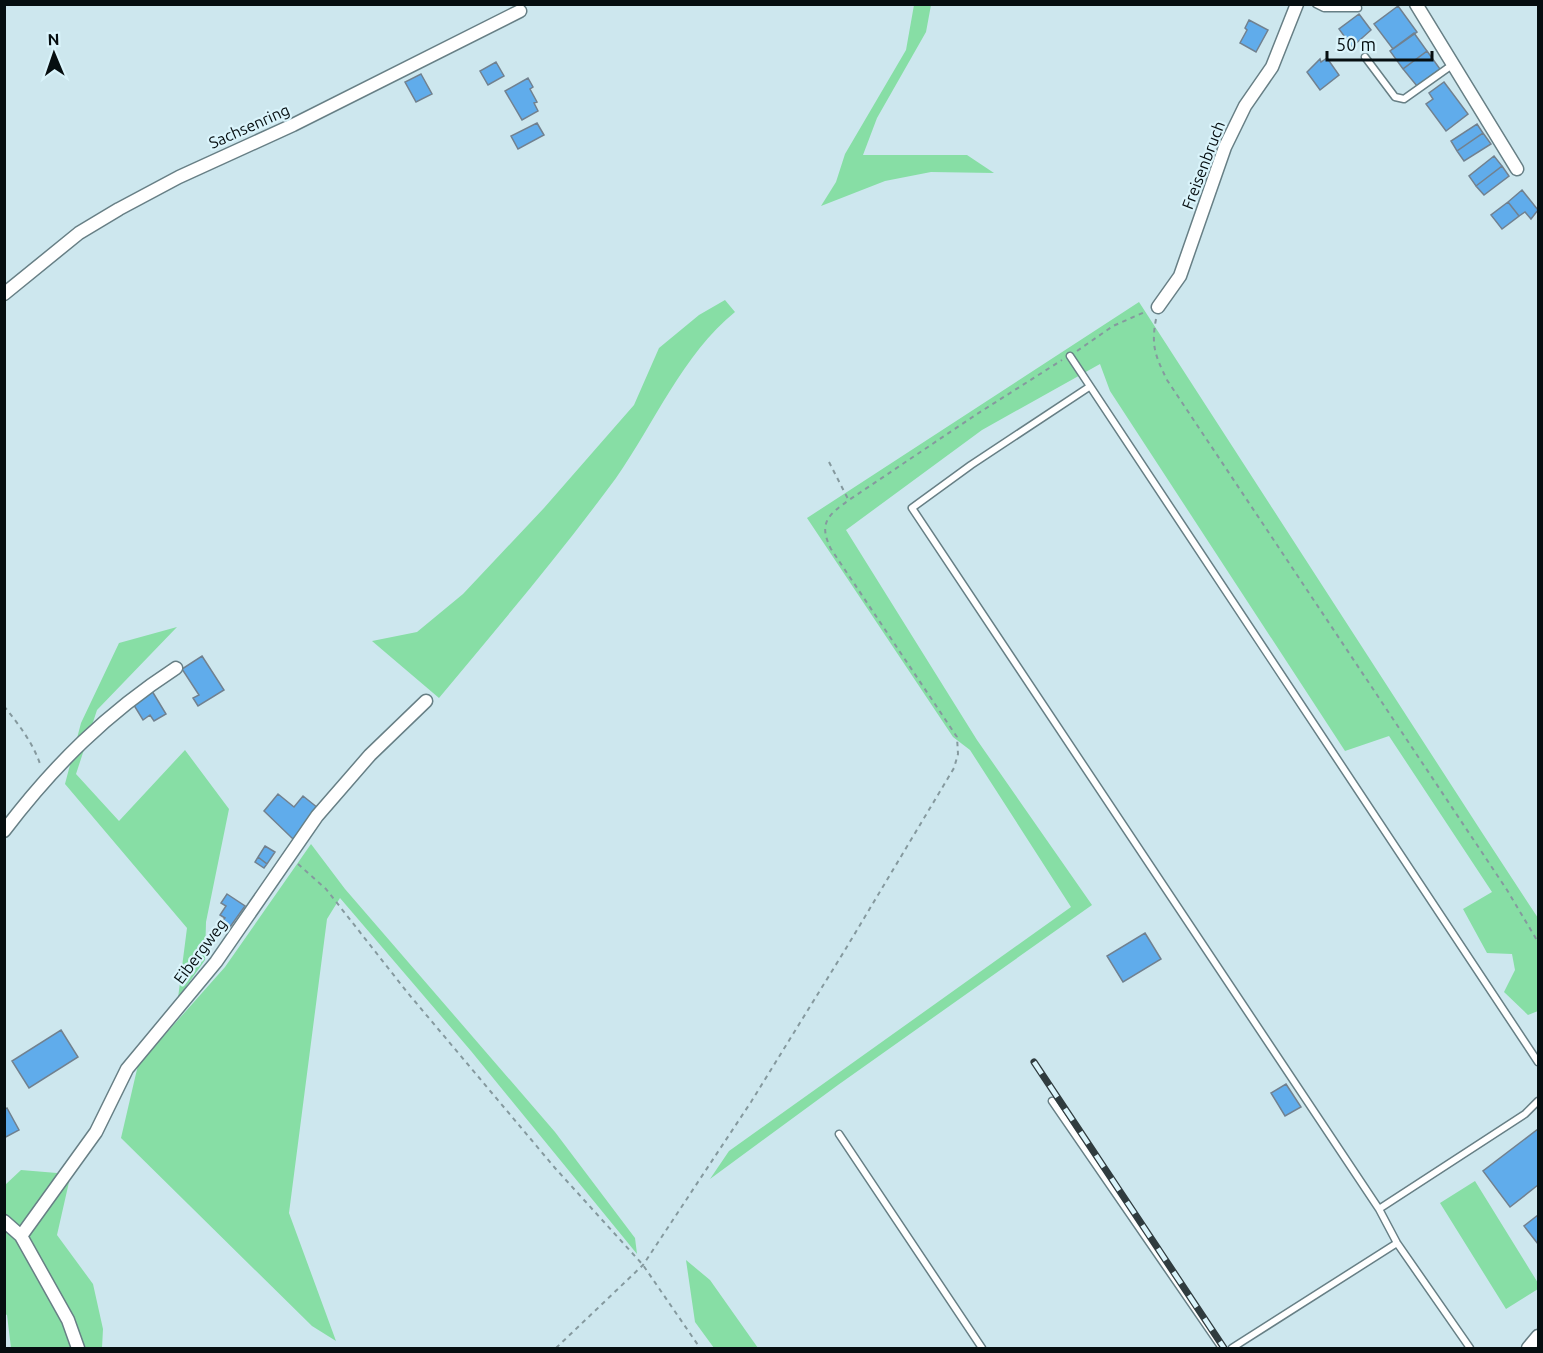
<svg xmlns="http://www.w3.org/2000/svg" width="1543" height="1353" font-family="Ubuntu,sans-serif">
  <rect width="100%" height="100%" fill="#cde7ee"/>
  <path fill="#87dea5" d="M914,5H931L926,32L877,118L863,155H967L994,173L931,172L885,181L821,206L836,182L845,154L906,50Z
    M725,300L735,312C683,354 654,424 616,478C560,554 499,626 439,698L372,641L417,632L463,594L544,508L634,405L659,348L699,315Z
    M1139,302L1481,831L1538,918V1011L1528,1015L1504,992L1515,970L1512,954L1487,953L1463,909L1492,892L1389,736L1345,751L1110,391L1100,364L982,430L846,530L977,740L1092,905L838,1085L710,1179L729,1151L1071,907L970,750L953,737L807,518Z
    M177,627L97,710L76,774L119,821L185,750L229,809L206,922L205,960L178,998L187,928L65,784L81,723L119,643Z
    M311,844L345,889L555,1132L635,1238L637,1254L471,1051L340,898L327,919L289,1213L336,1341L312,1326L121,1138L138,1065L225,967Z
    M21,1170L57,1173L69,1182L57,1235L93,1284L103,1329L102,1348H11L7,1315L5,1314V1185Z
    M1475,1181L1538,1283V1289L1506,1309L1440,1203Z
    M686,1260L710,1280L758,1348H714L695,1322Z"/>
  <path fill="#60aceb" stroke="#71818f" stroke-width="1.5" d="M1398,6L1417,32L1393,49L1374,24Z
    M1359,14L1371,30L1352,47L1339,29Z
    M1249,20L1268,30L1256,52L1240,43L1247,30L1245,28Z
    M1414,33L1427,51L1403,69L1390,51Z
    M1427,51L1440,69L1417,86L1403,69Z
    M1327,58L1339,75L1320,90L1307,72L1320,59L1321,62Z
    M496,62L504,76L488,85L480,71Z
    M421,74L432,94L416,102L405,82Z
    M528,78L533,87L530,89L537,102L534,103L538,111L522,120L505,91Z
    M1444,82L1468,114L1446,131L1426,104L1433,99L1429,93Z
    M537,123L544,135L518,149L511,136Z
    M1477,124L1483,133L1457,151L1451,141Z
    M1483,133L1491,144L1464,161L1457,151Z
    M1494,156L1502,166L1476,186L1469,176Z
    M1502,166L1509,176L1484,195L1476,186Z
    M1522,190L1538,210L1531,219L1525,212L1519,216L1508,202Z
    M1508,202L1519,216L1502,229L1491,215Z
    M202,656L224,690L198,706L193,698L199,695L182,669Z
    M152,691L166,714L154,721L150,715L143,720L132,702Z
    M278,794L294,807L303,796L318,808L293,839L264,811Z
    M265,846L275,852L267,864L258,857Z
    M258,857L267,864L264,868L255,862Z
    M227,894L245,906L230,927L222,921L225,918L220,915L226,906L221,903Z
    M1145,933L1161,959L1123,982L1107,956Z
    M61,1030L78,1057L29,1088L12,1061Z
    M1286,1084L1301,1107L1285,1116L1271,1093Z
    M7,1108L19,1130L4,1138V1110Z
    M1538,1129V1185L1510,1207L1483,1171Z
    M1538,1215V1244L1524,1226Z"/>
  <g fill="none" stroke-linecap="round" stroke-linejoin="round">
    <g stroke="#677f85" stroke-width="9">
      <path id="lane" d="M1316,4L1324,8H1358
        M1365,57L1395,97L1404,99L1452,65
        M1070,356L1538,1062
        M1089,387L971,465L912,508L1379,1209L1397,1243L1470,1348
        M1052,1101L1222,1348
        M839,1134L982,1348
        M1379,1209L1525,1114L1538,1101
        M1232,1348L1397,1243"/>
    </g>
    <g stroke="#677f85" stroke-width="15">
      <path id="street" d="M1416,4L1517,169
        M4,294L79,233L119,209L179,177L293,125L520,11
        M1158,307L1180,276L1225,147L1245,106L1272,67L1297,4
        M4,831C54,765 107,713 176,668
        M4,1221L21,1236L68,1320L78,1348
        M21,1236L96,1132L127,1069L216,962L317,816L370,755L426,701
        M1528,1348L1538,1336"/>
    </g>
    <path stroke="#85999e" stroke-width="2" stroke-dasharray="4.5 4.5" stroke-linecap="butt" d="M1156,319C1151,346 1155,355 1167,380L1507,890L1538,942
      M1077,351L1113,326L1147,311
      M829,462L848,499
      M4,706C19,725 34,744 41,767
      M298,864L326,889L407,992L555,1168L643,1265L700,1348
      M556,1348L643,1265L751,1102L845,950L954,768L958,754L957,737L831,549C818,523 828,515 849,500L977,414L1062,360"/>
    <use href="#lane" stroke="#fff" stroke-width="6"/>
    <use href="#street" stroke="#fff" stroke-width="12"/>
    <g stroke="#303c3f" stroke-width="7">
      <path id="rail" d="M1034,1062L1224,1348"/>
    </g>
    <use href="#rail" stroke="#daf4fb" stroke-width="4.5" stroke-dasharray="14" stroke-linecap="butt"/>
  </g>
  <g text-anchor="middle" stroke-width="4.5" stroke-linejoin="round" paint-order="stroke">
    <g font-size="16" fill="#060e10" stroke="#daf4fb">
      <text transform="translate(249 126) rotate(-24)" y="6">Sachsenring</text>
      <text transform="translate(1203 165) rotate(-69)" y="6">Freisenbruch</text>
      <text transform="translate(200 951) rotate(-53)" y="6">Eibergweg</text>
    </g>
  </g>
  <rect width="1543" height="1353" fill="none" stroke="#060e10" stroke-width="12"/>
  <g transform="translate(54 54) rotate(358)" stroke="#daf4fb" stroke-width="4.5" paint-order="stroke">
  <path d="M0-4.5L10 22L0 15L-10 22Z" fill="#060e10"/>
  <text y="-9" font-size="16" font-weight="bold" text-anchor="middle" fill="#060e10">N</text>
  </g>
  <path d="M1327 51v9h105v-9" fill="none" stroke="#060e10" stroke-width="3"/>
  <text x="1336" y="51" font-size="18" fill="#060e10" stroke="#daf4fb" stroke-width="4.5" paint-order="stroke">50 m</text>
</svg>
